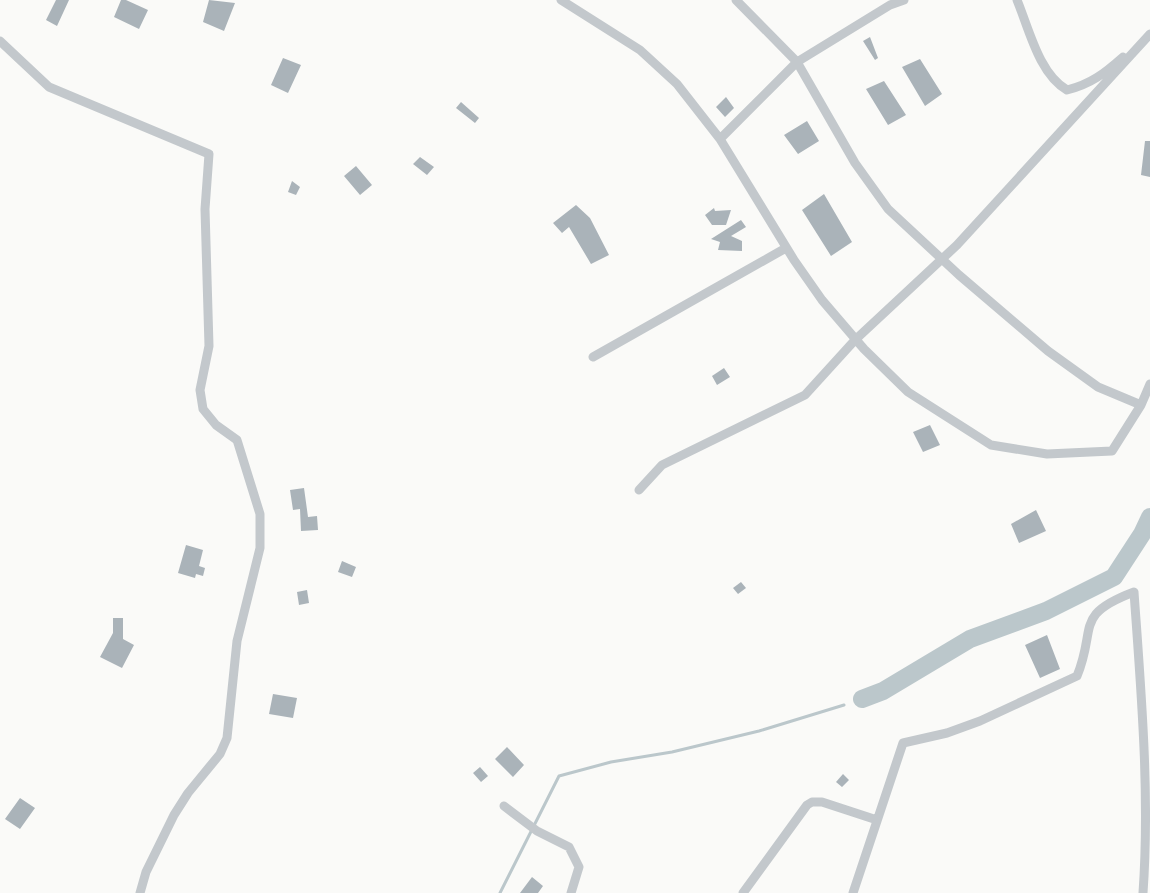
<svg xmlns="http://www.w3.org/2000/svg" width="1150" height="893" font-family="'Fira Sans Condensed',sans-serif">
  <rect width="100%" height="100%" fill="#fafaf8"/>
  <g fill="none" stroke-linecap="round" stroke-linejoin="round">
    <path stroke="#bbc7cb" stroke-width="3" d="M500,893L559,776L611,762L672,752L759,731L844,705"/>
    <path stroke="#bbc7cb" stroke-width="18" d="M862,699L883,691L970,639L1046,611L1114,577L1142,534L1150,517"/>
  </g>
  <path fill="#aab3b9" d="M56,0H69L57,26L46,20Z
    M121,0H126L148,10L139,29L114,17Z
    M209,0L235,3L224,31L203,22Z
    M870,37L878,58L875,60L863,41Z
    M283,58L301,65L288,93L271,85Z
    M920,59L942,94L925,106L902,67Z
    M884,81L906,115L888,125L866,89Z
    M726,97L734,108L725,117L716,107Z
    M461,102L479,118L475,123L456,108Z
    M807,121L819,141L798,154L784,135Z
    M1145,141H1150V177L1141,175Z
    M420,157L434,167L427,175L413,164Z
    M356,166L372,185L360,195L344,176Z
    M292,181L300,187L296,195L288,192Z
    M824,194L852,242L831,256L802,210Z
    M576,205L590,218L609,255L591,264L569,227L562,233L553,223Z
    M714,208L715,211L731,210L726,225H712L705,215Z
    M741,220L746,227L731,236L742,241V251L718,250L720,242L711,239Z
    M724,368L730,377L717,385L712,376Z
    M930,425L940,445L923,452L913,432Z
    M304,488L308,517L317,516L318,530L301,531L300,509L293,510L290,490Z
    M1036,510L1046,531L1019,543L1011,524Z
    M186,545L203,550L199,566L205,568L203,576L196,574L195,578L178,573Z
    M342,561L356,567L352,577L338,572Z
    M741,582L746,588L738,594L733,588Z
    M307,590L309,603L299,605L297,592Z
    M113,618H123V639L134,645L122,668L100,657L113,633Z
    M1047,635L1060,669L1040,678L1025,645Z
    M273,694L297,698L293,718L269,714Z
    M507,747L524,765L513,777L495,759Z
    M480,767L488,776L481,782L473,773Z
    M843,774L849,780L842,787L836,782Z
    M20,798L35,808L20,829L5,819Z
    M532,877L543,886L538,893H520Z"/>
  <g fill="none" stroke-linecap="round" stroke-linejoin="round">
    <path stroke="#c3c8cc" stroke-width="9" d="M561,0L640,50L677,84L720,139L794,260L822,300L864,349L908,392L991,445L1047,454L1112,451L1141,405L1150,384
      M736,0L797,62L855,163L888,209L959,275L1048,351L1098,387L1141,405
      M1017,0C1029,29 1039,74 1067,90C1091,84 1105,73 1123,57
      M0,41L49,87L209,154L205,209L209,346L200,390L203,409L216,425L237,440L260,514V548L237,641L227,738L220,754L188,793L174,815L146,872L140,893
      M720,139L797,62L890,5L904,0
      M593,357L786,248
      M639,490L662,465L805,395L855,340L957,245L1150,34
      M504,806L537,831L569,847L579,867L571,893
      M743,893L807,805L812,802H822L877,820
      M853,893L903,743L947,733L980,721L1077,676C1097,628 1073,615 1134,592C1141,691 1150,793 1143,893"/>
  </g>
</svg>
